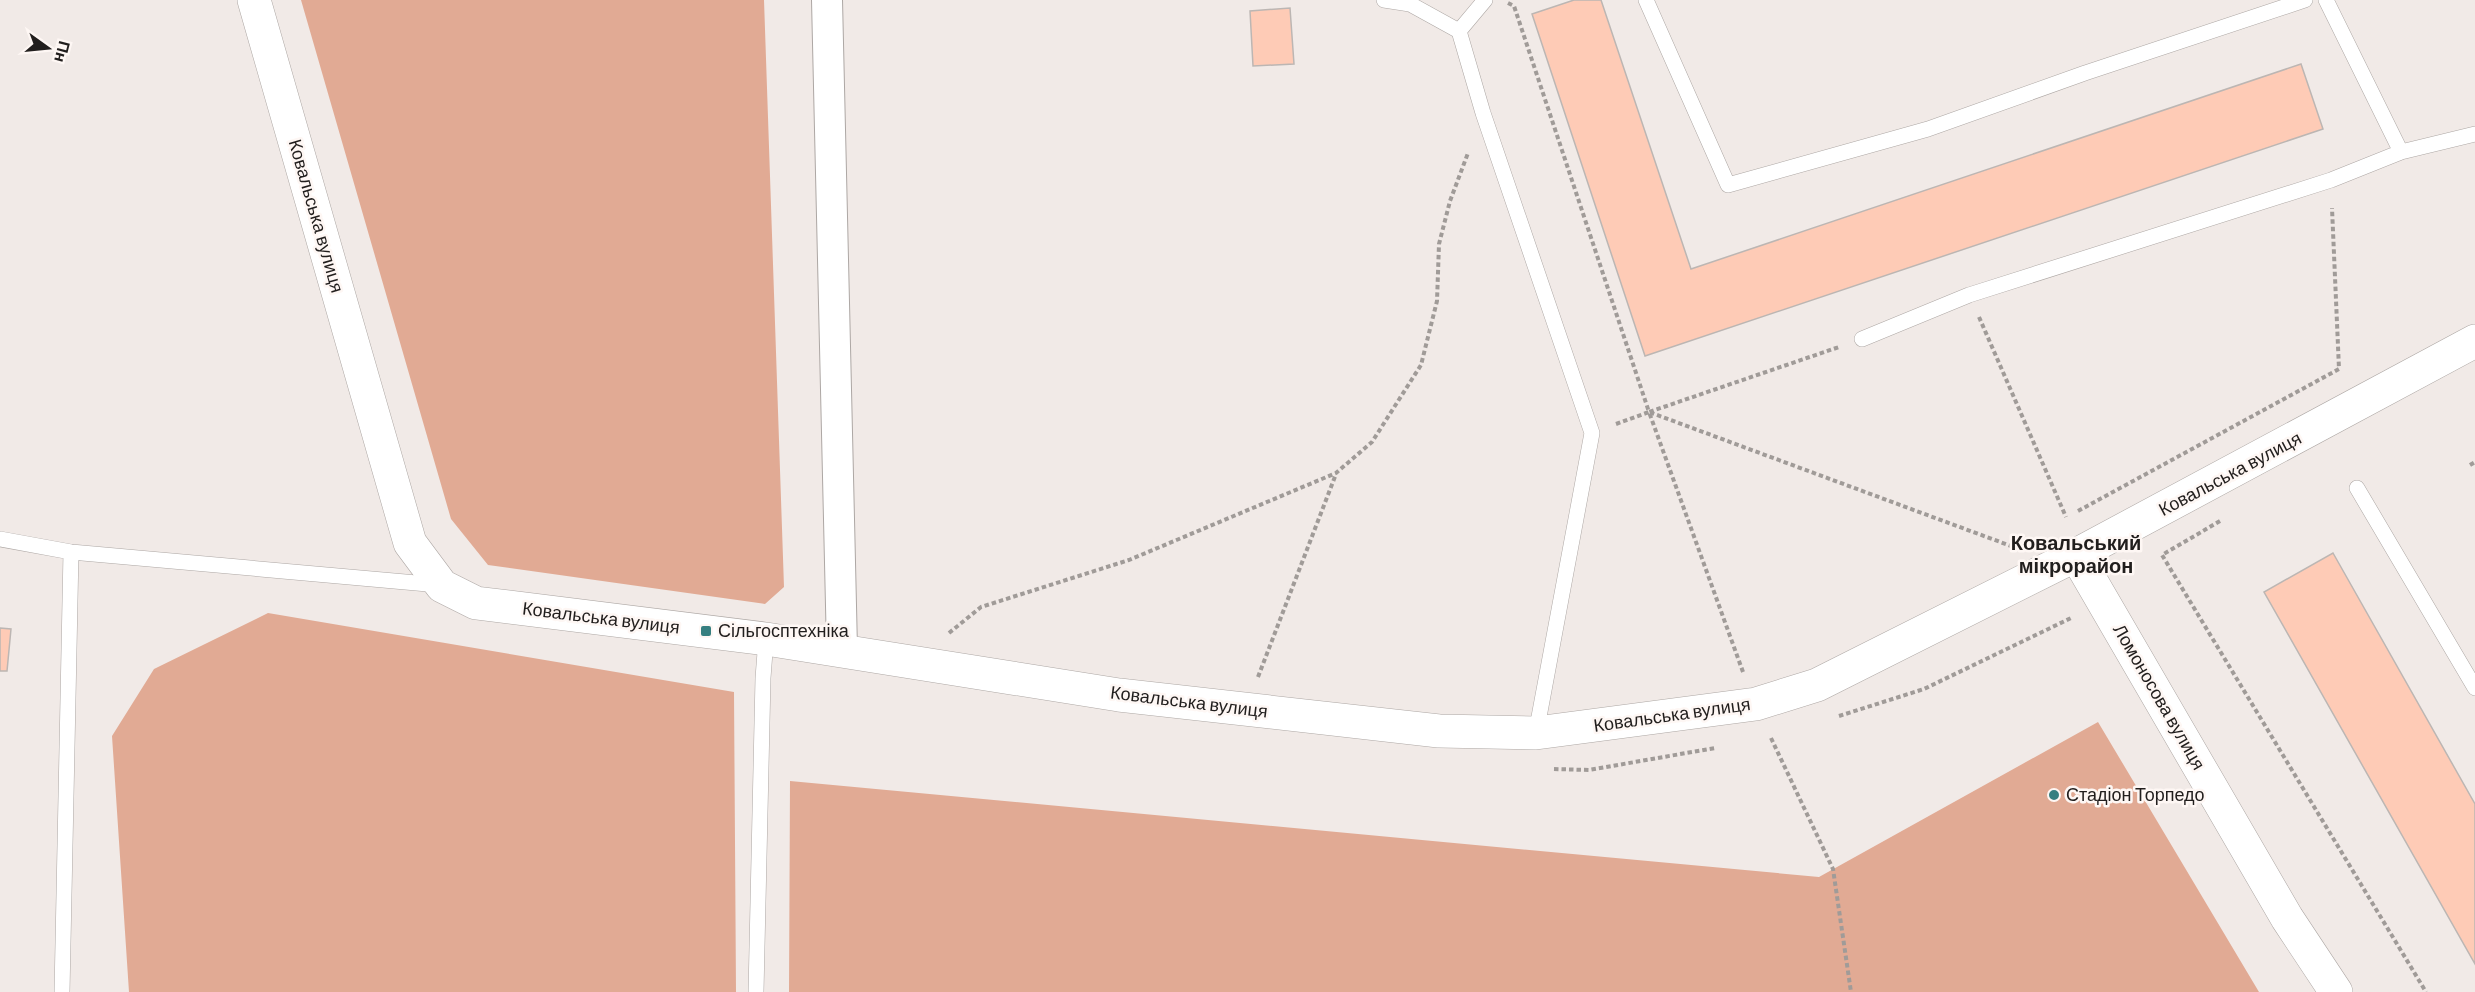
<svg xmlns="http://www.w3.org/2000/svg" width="2475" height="992" font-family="Barlow,sans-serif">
  <rect width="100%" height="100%" fill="#f1eae7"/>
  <path fill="#e1aa94" d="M301,0H764L784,587L765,604L488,565L451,519Z
    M268,613L734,692L736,992H129L112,736L154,669Z
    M2098,722L2259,992H789L790,781L1819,877Z"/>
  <path fill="#fecbb6" stroke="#bcb6b3" stroke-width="1.5" d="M1574,0H1601L1691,269L2301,64L2323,129L1645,356L1532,14Z
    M1290,8L1294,64L1253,66L1250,11Z
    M2333,553L2475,804V964L2264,592Z
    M0,628L11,629L7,671H0Z"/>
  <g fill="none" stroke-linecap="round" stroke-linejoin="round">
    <g stroke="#ada7a4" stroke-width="16">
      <path id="service" d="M1384,0L1410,4L1459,31L1483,113L1592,433L1536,733
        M1646,0L1728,185L1928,129L2085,73L2305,0
        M2326,0L2401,152L2475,134
        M1459,31L1485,0
        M1862,339L1969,295L2331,180L2401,152
        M2357,488L2475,688
        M0,539L71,552L439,585
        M62,992L71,552
        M756,992L763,678L766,639"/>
    </g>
    <g stroke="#ada7a4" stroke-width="32">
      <path id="minor" d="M827,0L842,649"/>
    </g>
    <g stroke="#ada7a4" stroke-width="34">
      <path id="tertiary" d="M254,0L410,543L442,586L476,603L766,639L1119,695L1439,731L1536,733L1756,704L1817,685L2076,555L2475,341
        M2076,555L2287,918L2336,992"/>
    </g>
    <path stroke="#a09b98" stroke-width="4" stroke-dasharray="4.5 3" stroke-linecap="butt" d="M1508,3L1514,6L1649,412L1839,347
      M1979,317L2066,517
      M1616,424L1649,412
      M2470,465L2475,462
      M2078,511L2339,369L2332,208
      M2220,521L2162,555L2426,992
      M949,633L981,607L1129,560L1336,473L1372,442L1421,365L1437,301L1439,244L1450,201L1468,153
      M1743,672L1649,412L2011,546L2013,545
      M1258,677L1336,474
      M1839,716L1924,689L2071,618
      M1771,738L1833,869L1851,992
      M1554,769L1589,770L1715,748"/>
    <use href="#service" stroke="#fff" stroke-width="15"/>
    <use href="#minor" stroke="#fff" stroke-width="30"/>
    <use href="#tertiary" stroke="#fff" stroke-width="33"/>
  </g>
  <g fill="#367f80" stroke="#fef7f4" stroke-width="2">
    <rect x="700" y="625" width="12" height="12" rx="3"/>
    <circle cx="2054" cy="795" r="6"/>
  </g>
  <g text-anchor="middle" stroke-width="5" stroke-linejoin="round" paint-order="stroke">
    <g font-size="18" fill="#211e1d" stroke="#fef7f4">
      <text transform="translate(316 216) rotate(74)" y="6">Ковальська вулиця</text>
      <text transform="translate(2230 474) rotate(-28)" y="6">Ковальська вулиця</text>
      <text transform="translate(601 618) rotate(7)" y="6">Ковальська вулиця</text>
      <text transform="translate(2159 697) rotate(60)" y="6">Ломоносова вулиця</text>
      <text transform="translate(1189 702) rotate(7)" y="6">Ковальська вулиця</text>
      <text transform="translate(1672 715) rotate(-8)" y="6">Ковальська вулиця</text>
    </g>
    <g font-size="18" fill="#211e1d" stroke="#fef7f4" text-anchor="start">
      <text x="718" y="637">Сільгосптехніка</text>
      <text x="2066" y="801">Стадіон Торпедо</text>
    </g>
    <g font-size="20" font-weight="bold" fill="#211e1d" stroke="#fef7f4">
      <text x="2076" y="550">Ковальський<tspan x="2076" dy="23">мікрорайон</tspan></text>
    </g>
  </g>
  <g transform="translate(48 48) rotate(105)" stroke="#fef7f4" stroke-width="4.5" paint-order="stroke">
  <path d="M0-4.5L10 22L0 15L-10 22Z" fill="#211e1d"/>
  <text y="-9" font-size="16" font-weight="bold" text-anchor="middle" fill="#211e1d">Пн</text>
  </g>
</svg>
